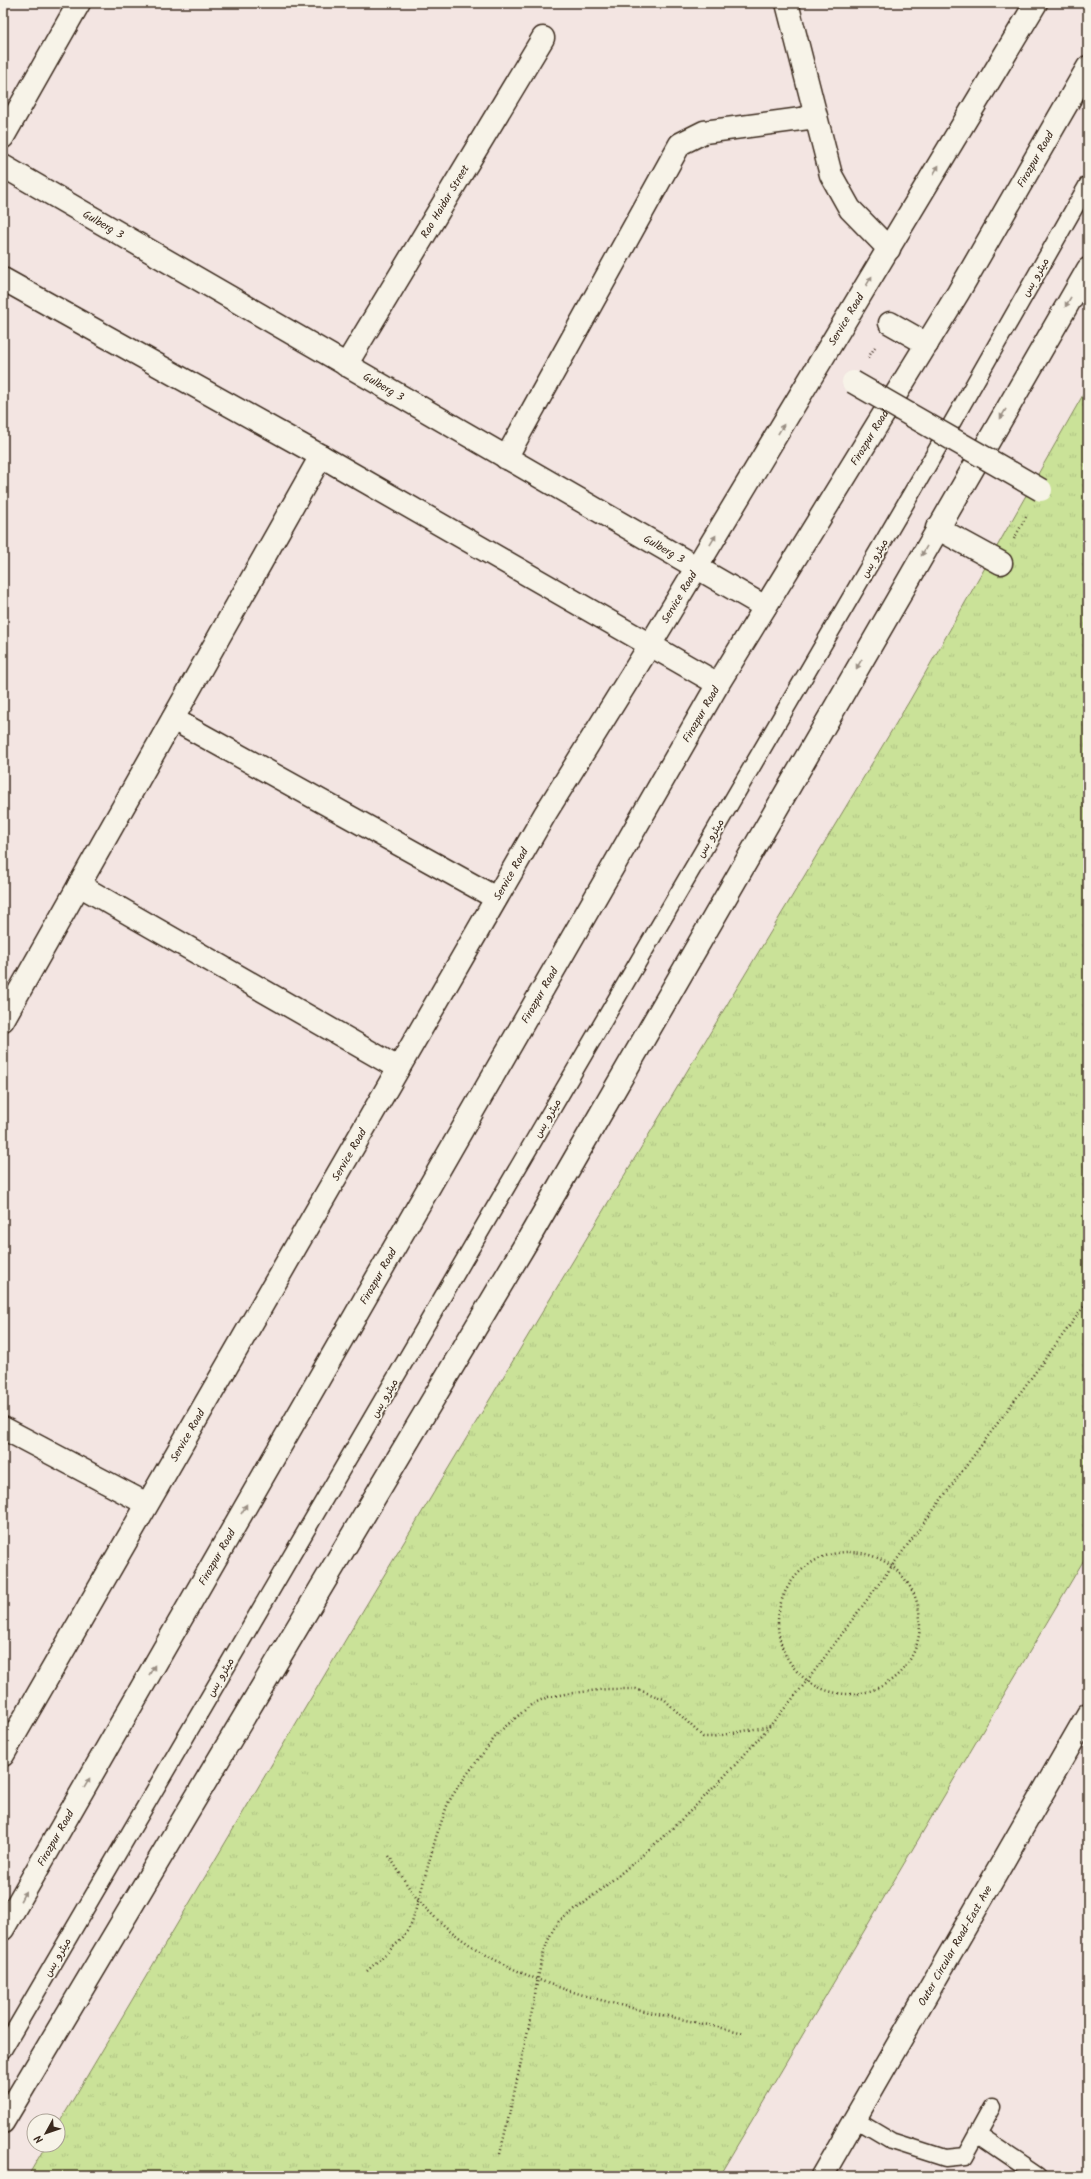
<svg xmlns="http://www.w3.org/2000/svg" width="1091" height="2179" font-family="Kalam,'Playpen Sans Arabic',sans-serif">
  <defs>
    <pattern id="grass-tufts" width="24" height="20" patternUnits="userSpaceOnUse"><rect width="24" height="20" fill="#cae298"/><path d="M3 7l-1-3M5 7V3M7 7l1-3M15 17l-1-3M17 17v-4M19 17l1-3" fill="none" stroke="#aec283"/></pattern>
  </defs>
  <rect width="100%" height="100%" fill="#f3e5e2"/>
  <filter id="ink" filterUnits="userSpaceOnUse"><feTurbulence type="fractalNoise" baseFrequency=".025" numOctaves="2"/><feDisplacementMap in="SourceGraphic" scale="8" xChannelSelector="R" yChannelSelector="G"/><feConvolveMatrix kernelMatrix="1 2 1 2 8 2 1 2 1" color-interpolation-filters="sRGB"/></filter>
  <g filter="url(#ink)">
    <path fill="url(#grass-tufts)" stroke="#82865b" d="M1088,386V1553L719,2176H28L46,2145H58V2125L359,1617L910,700Z"/>
    <g fill="none" stroke-linecap="round" stroke-linejoin="round">
      <g stroke="#3b2a1e" stroke-width="19">
        <path id="service" d="M3,2050L928,465L1088,184
          M855,2119L892,2141L945,2158L965,2156L992,2107
          M977,2134L1039,2176"/>
      </g>
      <g stroke="#3b2a1e" stroke-width="25">
        <path id="pedestrian" d="M890,323L927,344
          M937,528L1001,563"/>
      </g>
      <g stroke="#3b2a1e" stroke-width="25">
        <g id="minor">
          <path d="M787,3L831,175L850,209L889,249"/>
          <path d="M3,137L79,3"/>
          <path id="s1" d="M3,166L765,607"/>
          <path d="M3,279L321,456L718,684"/>
          <path id="s2" d="M346,365L543,38"/>
          <path d="M506,458L680,144L704,132L816,117"/>
          <path d="M173,719L496,898"/>
          <path d="M79,885L398,1068"/>
          <path d="M3,1020L321,456"/>
          <path d="M3,1428L147,1504"/>
        </g>
      </g>
      <g stroke="#3b2a1e" stroke-width="25">
        <g id="tertiary">
          <path id="s3" d="M3,1755L545,814L650,645L1036,3"/>
          <path id="s4" d="M822,2176L1088,1714"/>
        </g>
      </g>
      <g stroke="#3b2a1e" stroke-width="25">
        <g id="primary">
          <path id="s5" d="M3,1929L718,684L958,293L1088,67"/>
          <path d="M3,2122L529,1238L1088,269"/>
        </g>
      </g>
      <path stroke="#3b2a1e" stroke-width="2.5" stroke-dasharray="1 3" stroke-linecap="butt" d="M868,358L875,347
        M1014,539L1027,515
        M778 1623a71 71 0 1 1 142 0a71 71 0 1 1-142 0Z
        M389,1856C399,1871 408,1888 419,1901C499,1991 634,2007 744,2033
        M367,1971L403,1938L412,1923L436,1837L448,1803L459,1785L499,1732L532,1704L548,1697L565,1694L607,1689H636L664,1699L703,1737H712L770,1726
        M500,2154C511,2108 521,2062 531,2016C537,1988 541,1941 560,1920C580,1908 597,1892 615,1878C687,1820 750,1752 807,1681L1088,1301"/>
      <use href="#service" stroke="#f7f3e8" stroke-width="16"/>
      <use href="#pedestrian" stroke="#f7f3e8" stroke-width="22"/>
      <use href="#minor" stroke="#f7f3e8" stroke-width="22"/>
      <use href="#tertiary" stroke="#f7f3e8" stroke-width="22"/>
      <use href="#primary" stroke="#f7f3e8" stroke-width="22"/>
      <g stroke="#3b2a1e" stroke-width="25" stroke-linecap="butt">
        <path id="pedestrian-bridge" d="M853,382L1041,490"/>
      </g>
      <use href="#pedestrian-bridge" stroke="#f7f3e8" stroke-width="22"/>
    </g>
    <defs><path id="oneway-solid" d="M-6-.8H1V-3.2L6.5 0L1 3.2V.8H-6Z"/></defs>
    <g fill="#998e83">
      <use href="#oneway-solid" transform="translate(936 170) rotate(-59)"/>
      <use href="#oneway-solid" transform="translate(869 281) rotate(-59)"/>
      <use href="#oneway-solid" transform="translate(1068 302) rotate(120)"/>
      <use href="#oneway-solid" transform="translate(1003 414) rotate(120)"/>
      <use href="#oneway-solid" transform="translate(781 429) rotate(-59)"/>
      <use href="#oneway-solid" transform="translate(713 540) rotate(-59)"/>
      <use href="#oneway-solid" transform="translate(924 551) rotate(120)"/>
      <use href="#oneway-solid" transform="translate(859 664) rotate(120)"/>
      <use href="#oneway-solid" transform="translate(244 1509) rotate(-60)"/>
      <use href="#oneway-solid" transform="translate(152 1670) rotate(-60)"/>
      <use href="#oneway-solid" transform="translate(87 1783) rotate(-60)"/>
      <use href="#oneway-solid" transform="translate(23 1896) rotate(-61)"/>
    </g>
  </g>
  <g text-anchor="middle" stroke-width="3.5" stroke-linejoin="round" paint-order="stroke">
    <g font-size="11" fill="#3b2a1e" stroke="#f7f3e8">
      <text dy="4" stroke="none"><textPath href="#s5" startOffset="2049">Firozpur Road</textPath></text>
      <text dy="4" stroke="none"><textPath href="#s2" startOffset="191">Rao Haidar Street</textPath></text>
      <text dy="4" stroke="none"><textPath href="#s1" startOffset="116">Gulberg 3</textPath></text>
      <text transform="translate(1035 277) rotate(-60)" y="4">میٹرو بس</text>
      <text dy="4" stroke="none"><textPath href="#s3" startOffset="1665">Service Road</textPath></text>
      <text dy="4" stroke="none"><textPath href="#s1" startOffset="440">Gulberg 3</textPath></text>
      <text dy="4" stroke="none"><textPath href="#s5" startOffset="1725">Firozpur Road</textPath></text>
      <text dy="4" stroke="none"><textPath href="#s1" startOffset="764">Gulberg 3</textPath></text>
      <text transform="translate(874 558) rotate(-60)" y="4">میٹرو بس</text>
      <text dy="4" stroke="none"><textPath href="#s3" startOffset="1341">Service Road</textPath></text>
      <text dy="4" stroke="none"><textPath href="#s5" startOffset="1401">Firozpur Road</textPath></text>
      <text transform="translate(710 838) rotate(-60)" y="4">میٹرو بس</text>
      <text dy="4" stroke="none"><textPath href="#s3" startOffset="1017">Service Road</textPath></text>
      <text dy="4" stroke="none"><textPath href="#s5" startOffset="1077">Firozpur Road</textPath></text>
      <text transform="translate(547 1118) rotate(-60)" y="4">میٹرو بس</text>
      <text dy="4" stroke="none"><textPath href="#s3" startOffset="693">Service Road</textPath></text>
      <text dy="4" stroke="none"><textPath href="#s5" startOffset="753">Firozpur Road</textPath></text>
      <text transform="translate(384 1398) rotate(-60)" y="4">میٹرو بس</text>
      <text dy="4" stroke="none"><textPath href="#s3" startOffset="369">Service Road</textPath></text>
      <text dy="4" stroke="none"><textPath href="#s5" startOffset="429">Firozpur Road</textPath></text>
      <text transform="translate(220 1677) rotate(-60)" y="4">میٹرو بس</text>
      <text dy="4" stroke="none"><textPath href="#s5" startOffset="105">Firozpur Road</textPath></text>
      <text dy="4" stroke="none"><textPath href="#s4" startOffset="266">Outer Circular Road-East Ave</textPath></text>
      <text transform="translate(57 1957) rotate(-60)" y="4">میٹرو بس</text>
    </g>
  </g>
  <rect width="1091" height="2179" fill="none" stroke="#f7f3e8" stroke-width="16"/>
  <rect x="8" y="8" width="1075" height="2163" fill="none" stroke="#3b2a1e" stroke-width="1.5" filter="url(#ink)"/>
  <g transform="translate(46 2133) rotate(230)"><circle r="19" fill="#f7f3e8" stroke="#aca397"/>
  <path d="M0-3L7 15L0 10L-7 15Z" fill="#3b2a1e"/>
  <text y="-6" font-size="11" font-weight="bold" text-anchor="middle" fill="#3b2a1e">N</text>
  </g>
</svg>
